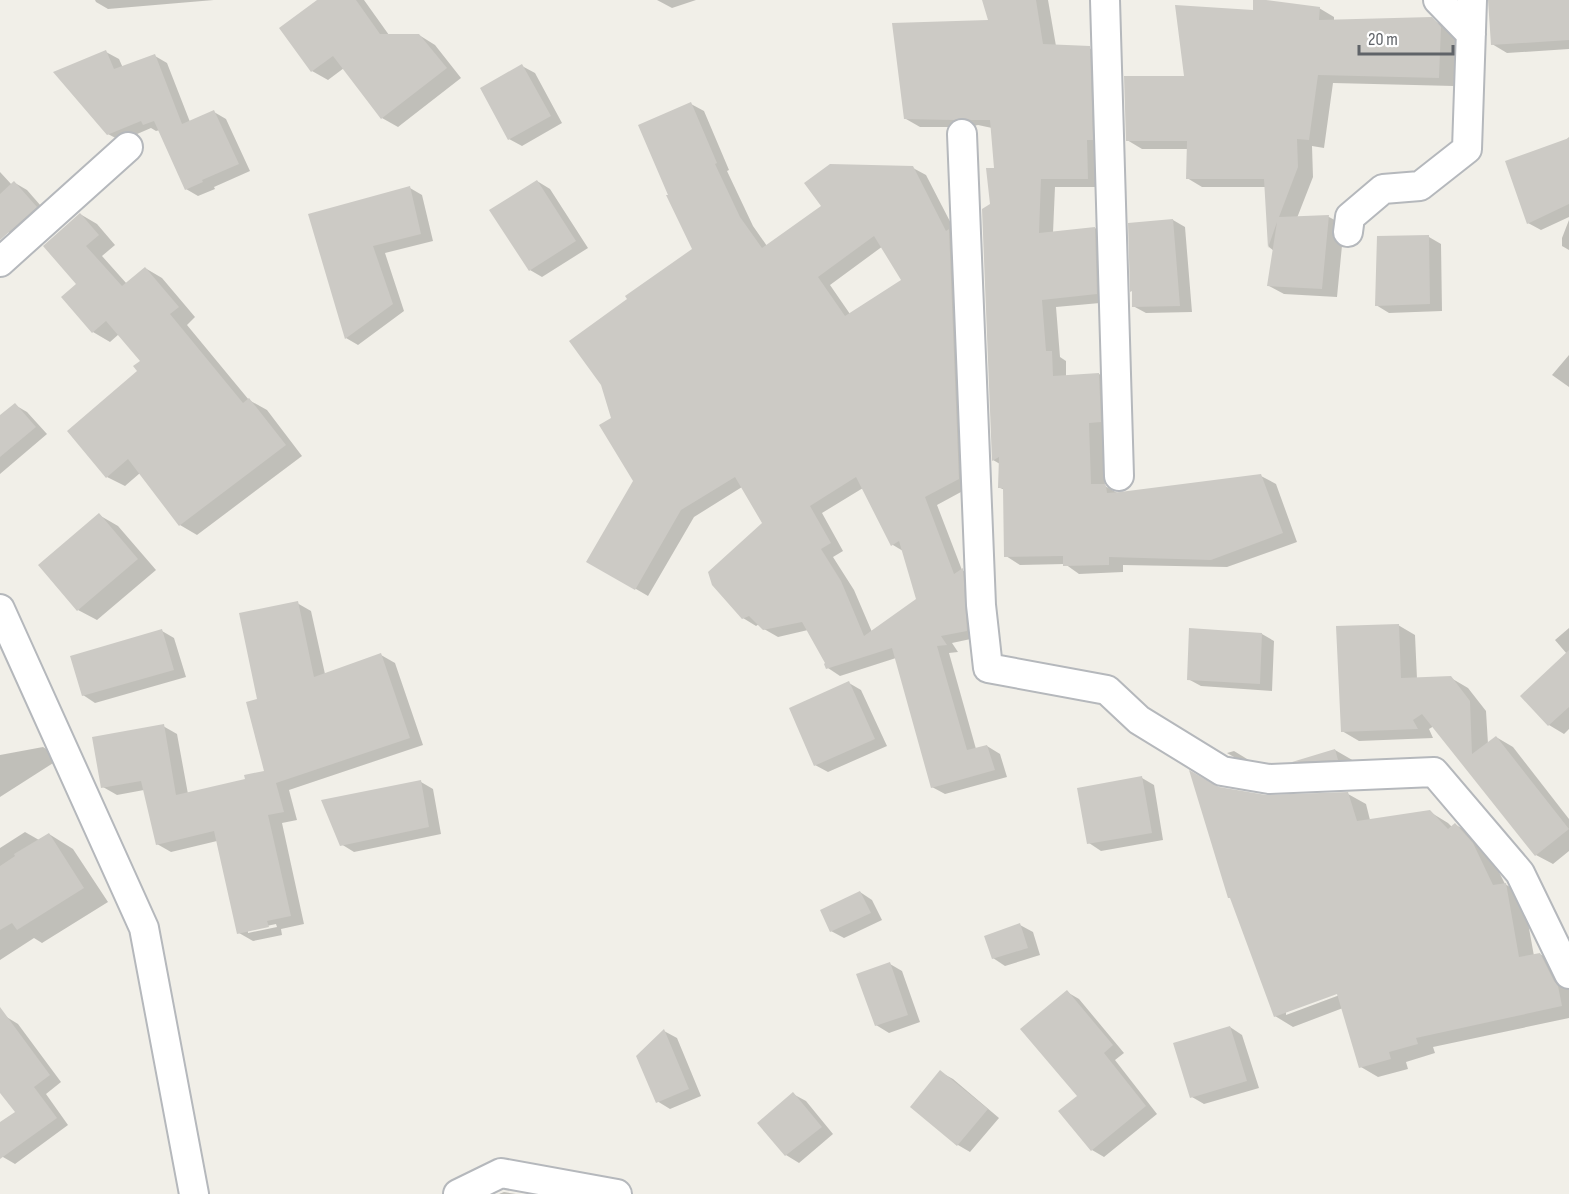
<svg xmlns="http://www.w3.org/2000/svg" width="1569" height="1194" font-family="'Sofia Sans Condensed',sans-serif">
  <rect width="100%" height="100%" fill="#f1efe8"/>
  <path fill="#0003" fill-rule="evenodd" d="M95,0H214L108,9L96,2Z
    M319,0H364L389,35H419L435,45L461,78L398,127L382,118L344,68L328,80L312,71Z
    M657,0H696L672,8Z
    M999,0H1048L1056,46L1089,48L1104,56L1102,187H1055L1053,233L1095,228L1109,237L1111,302L1056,307L1060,357L1066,361V376L1099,374L1114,382L1115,430L1103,431L1105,486L1119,494L1261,476L1276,484L1297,542L1227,567L1123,565V572L1079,574L1065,564L1020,565L1006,556L1005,490L1000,488V464L993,460L992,205L996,170L992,128L978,125L969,127H920L906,119L990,22Z
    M1489,0H1569V49L1507,53L1492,44Z
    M1319,8L1334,17V21L1431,19L1447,28L1456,37L1454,86L1333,83L1324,148L1312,146L1313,177L1297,218L1329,217L1344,225L1337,297L1284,294L1269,286L1274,251L1269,247L1266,187H1202L1187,178L1189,149H1142L1127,140L1186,78L1255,12Z
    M106,52L119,59L123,68L155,56L167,63L190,122L214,112L226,119L250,171L214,187L215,189L198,196L186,189L160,130L156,131L151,128L121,141L108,134Z
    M522,66L535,73L562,123L522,146L509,139Z
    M691,104L704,111L729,170L727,171L753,226L767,246L913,168L926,175L957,235L972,486L937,505L962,570L975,577L980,637L952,643L958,652L949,653L976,749L987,746L1000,754L1007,777L945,794L932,787L896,658L840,676L828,668L827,664L808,630L778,637L764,629L759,624L756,626L743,618L764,523L742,487L694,517L648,596L588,561L634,481L612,419L694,249ZM883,246L903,281L850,314L830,285ZM863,488L893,545L903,551L918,600L872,632L854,590L833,557L843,551L822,513Z
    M1569,137V217L1541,230L1528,223L1565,141Z
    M0,172L12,185L15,183L27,190L48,214L21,239L8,232L0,223Z
    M537,181L550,189L588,248L542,277L530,270Z
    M410,188L422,195L433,241L385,253L404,311L358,345L346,338L310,215Z
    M80,214L97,224L115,245L102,256L127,284L145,268L162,278L195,317L187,325L249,400L267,410L302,456L197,535L180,525L140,473L125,486L107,477L142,361L119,334L110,342L93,332L78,284Z
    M1173,220L1185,227L1192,312L1146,313L1133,306L1134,292Z
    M1569,220V250L1562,246V238Z
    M1429,237L1441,244L1442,311L1389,313L1376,305Z
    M1569,355V387L1552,375Z
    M15,405L27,412L47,434L0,474V417Z
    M99,515L118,526L156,570L97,620L78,610Z
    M297,603L311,611L325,674L381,655L395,663L423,745L289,790L297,820L282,823L304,924L281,929L282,935L253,941L239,933L217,841L171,852L157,844L144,790L117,795L103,787L163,726L177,734L188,794L247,780L266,772L259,701ZM276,924L277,927L248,933V930Z
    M1398,625L1415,635L1417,679L1451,678L1468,688L1486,711L1488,744L1496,737L1513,747L1569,819V851L1553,864L1536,855L1434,726L1429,729L1433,738L1359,741L1342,731Z
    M1569,628V729L1564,734L1549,725L1522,696L1567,654L1555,640Z
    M1191,630L1262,634L1274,641L1272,691L1201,686L1188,679Z
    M162,631L174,638L186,677L95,703L83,695Z
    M849,683L861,690L887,746L828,772L815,765Z
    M43,747L61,758L0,797V755Z
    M1335,750L1354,761L1312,771L1296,762Z
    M1234,751L1252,762L1248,765L1227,753Z
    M1142,778L1154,785L1163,840L1101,851L1089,843Z
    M421,782L433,789L441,834L354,852L341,844Z
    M1218,789L1266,797L1348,794L1366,804L1370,820L1430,812L1448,823L1452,827L1456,825L1473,835L1490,854L1505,884L1523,895L1534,956L1540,954L1558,965L1569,987V1018L1433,1047L1435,1053L1406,1062L1408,1069L1378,1077L1361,1067L1343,1008L1293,1027L1275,1016ZM1344,990L1345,993L1286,1015V1011Z
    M25,832L39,840L49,834L73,849L108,902L42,943L34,938L0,960V848Z
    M860,892L872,900L882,920L844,938L831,931Z
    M1020,925L1033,932L1040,955L1005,966L993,958Z
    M890,964L902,971L920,1022L889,1033L876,1025Z
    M1067,992L1079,999L1124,1053L1115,1060L1157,1114L1104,1157L1092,1150L1079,1096Z
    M5,1016L18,1024L61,1082L46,1094L68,1125L15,1164L3,1157L0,1153V1124L17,1112L0,1091V1020Z
    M1230,1027L1242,1035L1259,1088L1204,1104L1192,1097Z
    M664,1031L677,1038L701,1096L670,1109L657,1101Z
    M940,1072L953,1079L999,1118L970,1152L958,1145L912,1106Z
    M793,1094L806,1101L833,1134L799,1163L786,1155L759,1123Z
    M504,1192L516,1194H499Z"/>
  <path fill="#cccac5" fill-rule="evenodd" d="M317,0H356L380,34H419L447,68L381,119L333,56L311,72L279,28Z
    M982,0H1036L1043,44L1090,46L1093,140H1087L1088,179H1041L1039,233L1095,227L1097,294L1042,300L1046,351H1052L1053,376L1099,373L1101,422L1089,423L1091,484H1105L1106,486L1107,493L1120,492L1261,474L1283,533L1211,560L1109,557V565L1063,566V556L1004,557L1003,488H998L999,457L992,461L982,209L990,204L986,168H994L990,120H971L962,118L954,120L904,119L892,23L988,20Z
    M1253,0H1266L1320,7L1319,20L1432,17L1441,27L1439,78L1318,75L1309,140L1297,139L1298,167L1279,217L1329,215L1322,289L1267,286L1277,222L1268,248L1264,179H1186L1187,141H1126L1124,76H1184L1175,5L1253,10Z
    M1488,0H1569V40L1491,45Z
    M106,50L114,69L155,54L182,124L214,110L239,164L202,180L203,182L185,190L154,121L143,125L141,121L107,135L53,72Z
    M522,64L551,116L508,140L480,88Z
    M691,102L717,163L715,164L740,217L762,248L821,206L804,183L830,164L913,166L946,231L949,229L959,479L925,497L954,574L963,568L967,631L941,636L947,645L937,646L967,750L987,745L995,770L931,788L892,648L826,669L824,664L825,663L802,622L763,630L749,616L742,619L712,585L708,572L762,523L735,477L681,510L635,590L586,562L633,481L599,425L611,418L601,385L569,341L627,299L625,296L692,249L666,195H668L638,125ZM874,236L901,280L845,316L818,277ZM856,477L891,546L899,541L916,599L864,636L841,581L821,549L831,543L810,506Z
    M1569,138V204L1527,224L1505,161Z
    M537,180L576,241L529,271L489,210Z
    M14,181L37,207L0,240V194Z
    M410,186L421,234L373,246L393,304L345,339L308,214Z
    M80,213L99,235L86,246L122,286L145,267L179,307L170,314L243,403L249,398L286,445L179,526L128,459L106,478L67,431L137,371L133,366L140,361L106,321L92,333L61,297L76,284L43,246Z
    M1173,219L1180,306L1132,307V291L1130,292L1128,223Z
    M1429,235L1430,304L1375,306L1377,236Z
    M15,403L36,427L0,457V415Z
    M99,513L138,559L77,611L38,565Z
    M298,601L314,677L381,653L410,738L276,783L284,812L268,815L291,916L267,921L269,927L237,934L214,831L156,845L141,781L101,788L92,737L164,724L176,795L245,779L244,775L264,771L246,702L257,699L239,613Z
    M1399,624L1401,678L1451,676L1470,701L1472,754L1496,736L1569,829L1535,856L1422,714L1413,720L1418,729L1341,732L1336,626Z
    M1189,628L1262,633L1260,684L1187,680Z
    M162,629L174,670L82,696L70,656Z
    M1569,650V707L1548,726L1520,696Z
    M849,681L875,739L814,766L789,708Z
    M1335,749L1338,760L1292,762Z
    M1189,770L1219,787L1266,795L1348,792L1357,821L1430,810L1448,829L1455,823L1473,843L1493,885L1506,883L1519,957L1540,953L1554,981L1558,986L1562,1006L1416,1038L1418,1044L1389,1052L1391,1059L1359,1068L1337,994L1274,1017L1230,898H1228Z
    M1142,776L1152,833L1087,844L1077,788Z
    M421,780L429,827L340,846L321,800Z
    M49,833L84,888L17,930L12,923L0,930V866L15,856L14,854Z
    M860,891L871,913L830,932L820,910Z
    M1020,923L1028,948L992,959L984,936Z
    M890,962L908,1015L875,1026L856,974Z
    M1067,990L1113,1045L1104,1053L1146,1106L1091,1151L1058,1111L1077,1096L1020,1029Z
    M0,1007L50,1075L34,1087L57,1118L0,1159V1122L15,1112L0,1093Z
    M1230,1026L1247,1081L1190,1098L1173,1043Z
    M664,1029L689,1089L656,1103L636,1056Z
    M940,1070L988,1109L957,1146L910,1107Z
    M793,1092L822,1127L785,1156L757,1123Z"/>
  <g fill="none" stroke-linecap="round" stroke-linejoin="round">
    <g stroke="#b5b8bc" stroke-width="32">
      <path id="minor" d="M1105,0L1119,476
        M1438,0L1471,34
        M962,134L981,605L988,668L1107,690L1139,720L1222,771L1269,779L1434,772L1520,873L1569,974
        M1348,232L1350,217L1383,189L1420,186L1467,149L1472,0
        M0,262L128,147
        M0,609L144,928L194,1194
        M458,1194L501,1173L617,1194"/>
    </g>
    <use href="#minor" stroke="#fff" stroke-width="28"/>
  </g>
  <path d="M1359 45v9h94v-9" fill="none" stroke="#5f6368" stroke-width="3"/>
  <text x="1368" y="45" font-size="18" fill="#5f6368" stroke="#ffffff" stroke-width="4.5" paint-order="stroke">20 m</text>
</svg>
